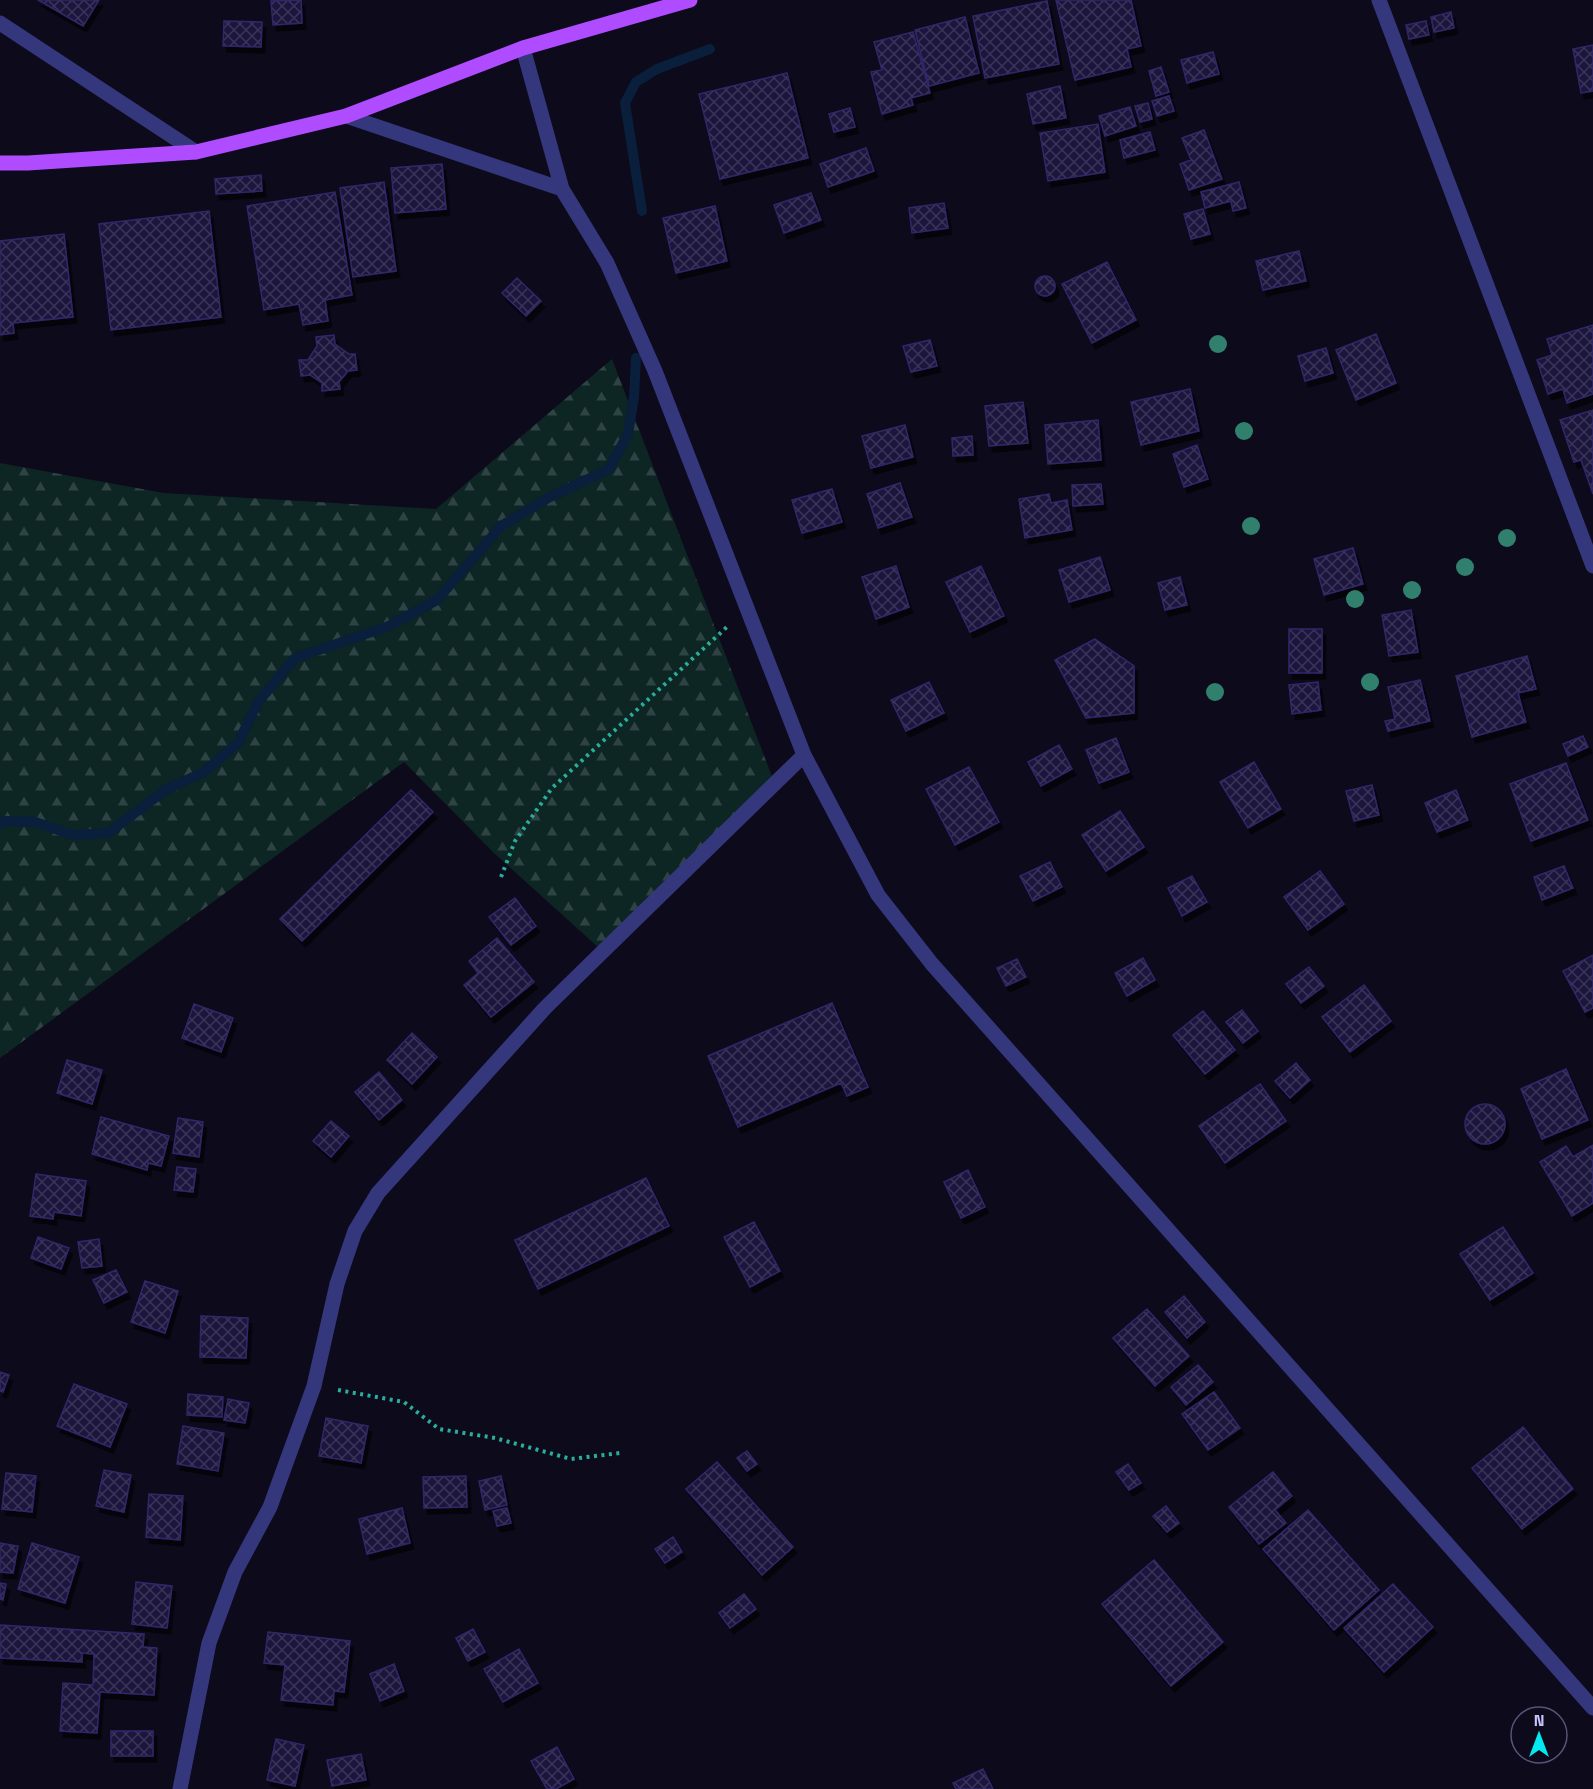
<svg xmlns="http://www.w3.org/2000/svg" width="1593" height="1789" font-family="'Space Grotesk',sans-serif">
  <defs>
    <pattern id="forest-firs" width="22" height="20" patternUnits="userSpaceOnUse" patternTransform="scale(1.5)"><rect width="22" height="20" fill="#0d2523"/><path d="M5 1l3.5 6h-7zM16 11l3.5 6h-7z" fill="#2f4344"/></pattern>
    <pattern id="building-cross-hatch" width="8" height="8" patternUnits="userSpaceOnUse" patternTransform="scale(1.5)"><rect width="8" height="8" fill="#1b163d"/><path d="M0 0l8 8M0 8l8-8" fill="none" stroke="#3b365a"/></pattern>
    <filter id="shadow"><feDropShadow dx="3.5" dy="6" stdDeviation="0" flood-color="#0009"/></filter>
  </defs>
  <rect width="100%" height="100%" fill="#0c0a1b"/>
  <path fill="url(#forest-firs)" d="M612,359L773,779L599,948L495,854L404,762L0,1058V463L164,493L436,509Z"/>
  <g fill="none" stroke-linecap="round" stroke-linejoin="round">
    <path stroke="#091f3c" stroke-width="10" d="M642,211L625,103L636,82L657,69L710,49
      M0,824L5,821L35,822L73,835L108,833L167,789L204,772L238,743L258,702L295,658L389,626L437,600L501,526L548,498L609,469L628,434L634,397L636,358"/>
  </g>
  <path fill="url(#building-cross-hatch)" stroke="#302869" stroke-width="1.5" filter="url(#shadow)" d="M38,0H99L83,26Z
    M301,0L302,23L273,25L271,1Z
    M1056,0H1131L1141,46L1127,49L1131,67L1075,80Z
    M1047,1L1059,64L985,78L973,16Z
    M1451,12L1454,28L1434,32L1431,17Z
    M965,17L979,73L929,86L915,30Z
    M224,21L262,22L261,47L223,46Z
    M1426,21L1429,35L1409,39L1406,25Z
    M913,32L930,93L911,98L913,105L882,114L871,72L882,70L874,42Z
    M1593,45V91L1581,93L1573,49Z
    M1213,52L1219,74L1187,83L1181,60Z
    M1161,67L1169,92L1156,96L1149,71Z
    M787,73L808,158L720,179L699,94Z
    M1060,86L1066,118L1033,124L1027,94Z
    M1169,96L1174,111L1157,116L1152,101Z
    M1148,103L1152,119L1140,122L1135,106Z
    M1130,107L1136,126L1105,136L1099,116Z
    M850,108L855,127L834,132L829,114Z
    M1098,124L1105,172L1048,181L1040,133Z
    M1204,130L1222,179L1189,190L1180,164L1191,160L1182,138Z
    M1150,132L1155,150L1124,158L1120,140Z
    M866,148L874,171L828,187L820,164Z
    M442,164L446,209L395,213L391,168Z
    M261,175L262,191L216,194L215,179Z
    M384,182L396,271L353,277L340,188Z
    M1239,182L1246,208L1233,211L1231,201L1205,208L1201,192Z
    M335,192L352,295L325,300L328,321L303,325L299,304L264,310L247,206Z
    M811,193L821,220L784,233L774,205Z
    M944,203L948,228L912,233L909,208Z
    M715,206L727,261L676,273L663,218Z
    M1203,209L1210,234L1191,239L1184,214Z
    M209,211L221,317L111,330L99,224Z
    M64,234L73,317L13,323L14,333L0,335V241Z
    M1299,251L1306,281L1263,290L1256,261Z
    M1107,262L1136,320L1092,343L1062,284Z
    M1035 286a10 10 0 1 1 20 0a10 10 0 1 1-20 0Z
    M517,278L541,301L526,316L502,293Z
    M1593,325V394L1567,403L1563,389L1548,394L1537,360L1552,355L1547,339Z
    M1376,334L1396,383L1356,400L1336,350Z
    M334,335L335,344L349,354H355L357,370L348,371L339,382L340,389L322,391V383L310,375L301,376L299,360H308L317,346L316,337Z
    M930,340L937,366L911,372L903,346Z
    M1326,348L1333,373L1305,381L1298,356Z
    M1190,389L1199,431L1141,445L1131,402Z
    M1023,402L1028,443L989,446L985,406Z
    M1593,410V494L1581,460L1574,462L1560,420Z
    M1098,420L1101,460L1048,464L1045,425Z
    M905,425L913,457L871,468L862,436Z
    M972,436L973,455L953,456L952,438Z
    M1197,445L1208,479L1184,487L1173,454Z
    M900,483L912,517L878,528L867,494Z
    M1101,484L1103,504L1073,506L1072,485Z
    M832,489L842,522L802,533L792,500Z
    M1049,494L1051,503L1067,500L1072,530L1025,538L1019,499Z
    M1353,548L1363,584L1324,595L1314,559Z
    M1100,557L1110,590L1069,602L1059,570Z
    M896,566L909,607L876,619L862,577Z
    M981,566L1004,616L970,632L946,582Z
    M1180,577L1187,605L1165,610L1158,583Z
    M1411,610L1418,652L1389,656L1382,615Z
    M1289,629H1322V673H1289Z
    M1095,639L1134,666V713L1086,718L1055,660Z
    M1527,656L1536,689L1518,693L1526,722L1472,737L1456,676Z
    M1420,680L1430,721L1388,731L1385,721L1395,719L1388,687Z
    M929,682L944,713L906,731L891,700Z
    M1318,682L1321,710L1292,714L1289,685Z
    M1583,736L1588,747L1568,756L1563,744Z
    M1116,738L1129,772L1099,783L1086,750Z
    M1059,745L1072,769L1041,786L1028,762Z
    M1254,762L1281,809L1248,828L1220,782Z
    M1566,763L1588,820L1531,841L1510,784Z
    M969,767L999,822L955,845L926,789Z
    M1372,785L1379,815L1354,821L1346,791Z
    M411,790L433,812L302,941L280,919Z
    M1456,790L1468,820L1437,832L1425,803Z
    M1120,811L1144,847L1106,871L1082,835Z
    M1050,862L1062,887L1033,901L1020,876Z
    M1564,866L1573,888L1542,900L1534,877Z
    M1320,871L1344,904L1308,930L1284,897Z
    M1192,876L1207,902L1182,916L1168,888Z
    M515,898L536,926L511,945L489,917Z
    M497,938L534,982L491,1017L464,985L478,973L469,961Z
    M1593,955V1008L1585,1012L1563,971Z
    M1143,958L1155,980L1127,996L1115,973Z
    M1017,959L1026,977L1006,986L997,968Z
    M1309,967L1324,986L1301,1003L1286,984Z
    M1364,985L1391,1021L1350,1052L1322,1017Z
    M832,1003L868,1087L847,1096L841,1083L738,1127L708,1056Z
    M194,1004L233,1018L221,1052L182,1038Z
    M1242,1010L1258,1031L1243,1043L1226,1022Z
    M1203,1011L1235,1050L1205,1074L1173,1035Z
    M412,1033L437,1057L412,1084L387,1060Z
    M67,1060L102,1070L92,1104L57,1093Z
    M1296,1063L1310,1080L1290,1098L1275,1081Z
    M1566,1069L1588,1120L1542,1139L1521,1089Z
    M379,1072L402,1100L379,1120L355,1092Z
    M1260,1084L1286,1121L1225,1163L1199,1126Z
    M1465 1124a20 20 0 1 1 40 0a20 20 0 1 1-40 0Z
    M101,1117L169,1136L161,1166L148,1163L147,1170L92,1154Z
    M178,1118L203,1122L199,1157L173,1153Z
    M331,1121L349,1136L331,1157L313,1141Z
    M1593,1145V1203L1572,1216L1540,1162L1566,1146L1573,1157Z
    M177,1167L196,1169L193,1192L174,1190Z
    M968,1170L985,1207L961,1218L944,1182Z
    M36,1174L86,1181L81,1216L54,1212L53,1219L30,1216Z
    M646,1178L669,1226L538,1289L515,1240Z
    M754,1222L780,1271L750,1287L724,1237Z
    M1503,1227L1533,1273L1490,1300L1460,1254Z
    M38,1237L69,1248L61,1269L31,1258Z
    M99,1239L102,1266L82,1268L78,1242Z
    M116,1270L127,1292L104,1303L93,1280Z
    M145,1281L178,1291L165,1333L131,1322Z
    M1184,1296L1205,1322L1187,1338L1165,1312Z
    M1147,1309L1189,1356L1155,1386L1113,1338Z
    M201,1316L248,1318L246,1358L200,1357Z
    M1198,1365L1213,1382L1186,1405L1171,1387Z
    M0,1372L9,1375L3,1392L0,1391Z
    M74,1384L127,1404L110,1447L57,1426Z
    M1214,1392L1240,1428L1208,1450L1182,1414Z
    M188,1394L223,1397L222,1417L187,1415Z
    M228,1399L249,1403L245,1423L224,1420Z
    M326,1418L368,1426L361,1463L319,1456Z
    M183,1426L224,1433L218,1471L177,1464Z
    M1523,1427L1573,1489L1522,1529L1472,1468Z
    M747,1451L757,1464L747,1471L737,1458Z
    M717,1462L793,1547L762,1575L686,1489Z
    M1128,1464L1141,1483L1129,1490L1116,1472Z
    M104,1470L131,1475L124,1512L96,1506Z
    M1273,1472L1292,1496L1275,1510L1286,1523L1259,1544L1229,1507Z
    M6,1473L36,1476L32,1512L2,1509Z
    M466,1476L467,1507L424,1508L423,1477Z
    M501,1476L507,1505L485,1510L479,1481Z
    M149,1494L183,1496L180,1540L146,1537Z
    M1166,1506L1179,1523L1167,1532L1153,1516Z
    M402,1508L410,1543L367,1554L359,1519Z
    M507,1508L511,1523L497,1526L493,1511Z
    M1308,1510L1379,1590L1334,1630L1263,1549Z
    M673,1537L682,1552L665,1563L655,1549Z
    M0,1543L18,1546L13,1573L0,1572Z
    M32,1543L79,1557L65,1603L18,1589Z
    M1154,1560L1223,1642L1171,1686L1102,1604Z
    M136,1582L172,1586L167,1628L132,1624Z
    M0,1583L6,1584L3,1600L0,1599Z
    M1393,1584L1433,1627L1384,1672L1344,1628Z
    M744,1594L756,1609L730,1628L719,1613Z
    M0,1625L144,1634L143,1647L157,1648L154,1695L100,1692L97,1733L60,1731L63,1683L93,1685L94,1654L82,1653V1662L0,1658Z
    M473,1629L485,1652L468,1661L456,1638Z
    M268,1632L350,1641L344,1692L334,1691L333,1705L281,1700L285,1665L264,1663Z
    M519,1649L538,1683L503,1702L484,1669Z
    M394,1664L404,1691L380,1701L370,1674Z
    M111,1731H153V1756H111Z
    M276,1739L304,1745L295,1786L267,1780Z
    M557,1747L574,1779L556,1789H547L531,1761Z
    M361,1754L366,1780L332,1786L327,1760Z
    M983,1769L993,1789H956L953,1783Z"/>
  <g fill="none" stroke-linecap="round" stroke-linejoin="round">
    <path stroke="#2aae9c" stroke-width="4" stroke-dasharray="3 4.5" stroke-linecap="butt" d="M501,877L515,841L552,788L728,626
      M338,1390L404,1402L439,1429L495,1438L571,1459L620,1453"/>
    <path stroke="#34377c" stroke-width="15" d="M1379,0L1593,566
      M0,23L196,152
      M523,48L562,189L607,263L655,371L804,755L878,895L932,964L1593,1708
      M346,116L562,189
      M180,1789L209,1643L235,1572L270,1507L314,1386L337,1284L355,1231L378,1193L545,1008L804,755"/>
    <path stroke="#af4cff" stroke-width="15" d="M0,163H28L196,152L346,116L523,48L690,0"/>
  </g>
  <g fill="#31806e">
    <circle cx="1218" cy="344" r="9"/>
    <circle cx="1244" cy="431" r="9"/>
    <circle cx="1251" cy="526" r="9"/>
    <circle cx="1507" cy="538" r="9"/>
    <circle cx="1465" cy="567" r="9"/>
    <circle cx="1412" cy="590" r="9"/>
    <circle cx="1355" cy="599" r="9"/>
    <circle cx="1370" cy="682" r="9"/>
    <circle cx="1215" cy="692" r="9"/>
  </g>
  <g transform="translate(1539 1735)"><circle r="28" fill="#0c0a1b" stroke="#575576" stroke-width="1.5"/>
  <path d="M0-4.5L10 22L0 15L-10 22Z" fill="#00eaf0"/>
  <text y="-9" font-size="16" font-weight="bold" text-anchor="middle" fill="#c7c5ff">N</text>
  </g>
</svg>
